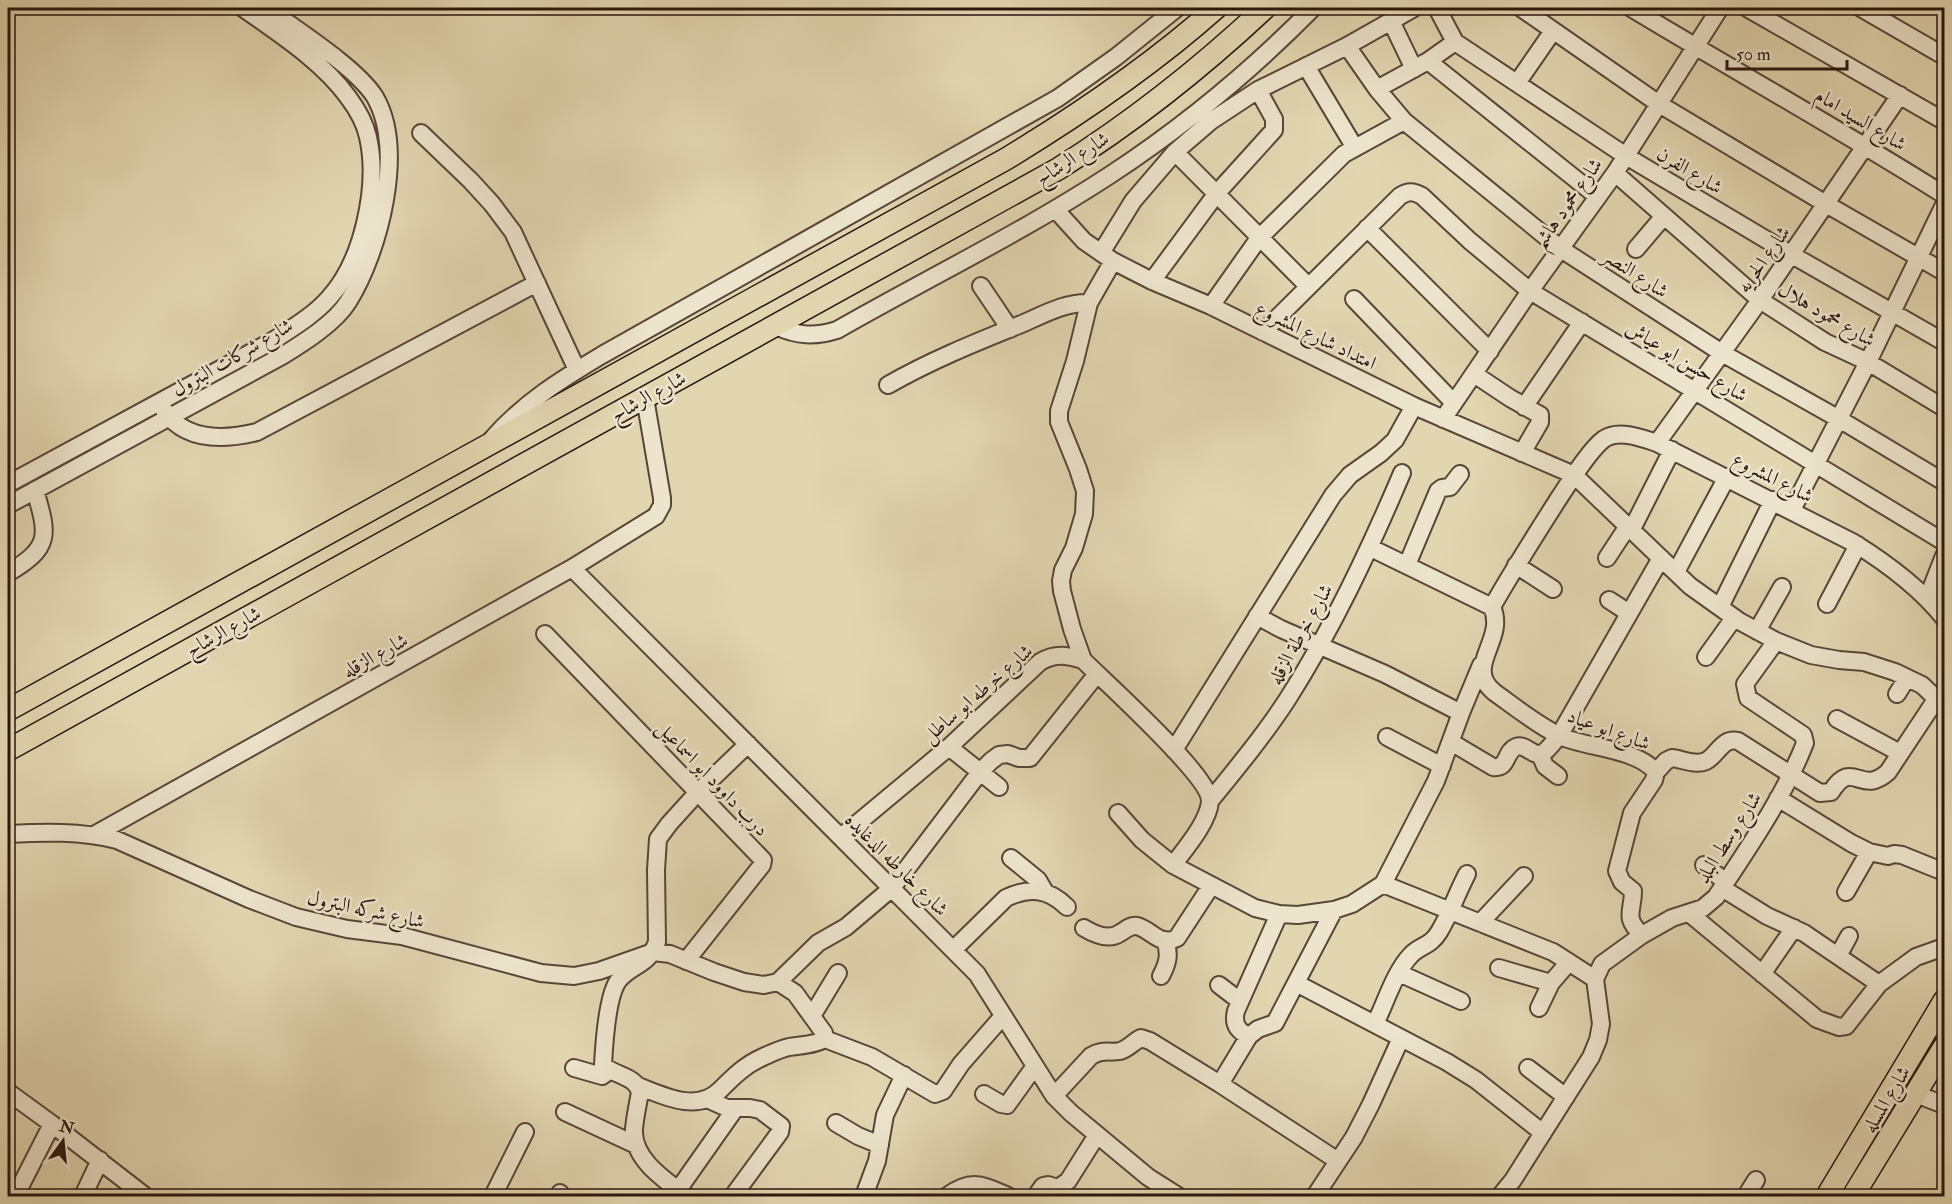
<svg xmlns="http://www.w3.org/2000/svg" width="1952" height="1204" font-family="'IM FELL Double Pica',Amiri,serif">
  <rect width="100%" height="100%" fill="#e2d6b1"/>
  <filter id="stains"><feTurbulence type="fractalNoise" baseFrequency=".00333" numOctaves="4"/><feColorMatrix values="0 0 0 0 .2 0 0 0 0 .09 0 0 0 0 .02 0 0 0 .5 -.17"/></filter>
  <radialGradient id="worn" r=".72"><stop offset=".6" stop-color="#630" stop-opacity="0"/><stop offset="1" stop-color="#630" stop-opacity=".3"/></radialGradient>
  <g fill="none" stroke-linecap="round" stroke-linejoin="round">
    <g stroke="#584638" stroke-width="20">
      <path id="minor" d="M1437,8L1455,42L1626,156L1792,255L1944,342
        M1521,8L1659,104L1826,204L1944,272
        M1631,8C1735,71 1841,130 1944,195
        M1747,8L1944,121
        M1861,8L1944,56
        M1391,21L1414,69
        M1347,46L1377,89L1404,121L1561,249L1722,353L1839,419L1944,482
        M1428,61L1598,197
        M1306,66L1355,148
        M1517,83L1553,31
        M1377,89L1428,61L1455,42
        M421,133L471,181L492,204L513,232L577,370
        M1175,152L1308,286
        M1615,173L1760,300L1825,342L1868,362L1944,408
        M1055,209L1084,241L1113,261L1152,281L1211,306L1414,406L1574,475L1690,586L1739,621L1776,641L1811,655L1839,660L1864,662L1895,672L1922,685L1944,706
        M1367,228L1490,351
        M1636,249L1664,216
        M1101,253L1133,201L1175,152L1211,121L1258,90L1347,46L1414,8
        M1152,281L1217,193L1274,130V119L1258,90
        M981,286L1010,329
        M1354,299L1454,403
        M1211,306L1259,238L1344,154L1404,121
        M776,326C797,336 815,337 837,330C928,278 1023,232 1110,175C1183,127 1252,70 1313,8
        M1263,332L1400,196C1408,191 1413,191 1422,196L1470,241L1530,291L1944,542
        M1474,374L1510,398L1540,415V422L1522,453
        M888,385C930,361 974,343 1019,325C1041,316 1064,302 1089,303
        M1524,407L1582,322
        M164,410C185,442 224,440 257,432L537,283
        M1443,419L1530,291L1615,173L1720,8
        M492,439C523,403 562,379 602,355L1058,98L1116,57L1177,8
        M1657,443L1760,300L1900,95
        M8,484L274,340C294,327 314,315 329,298C363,261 379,186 368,137C365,123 357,109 348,97C322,61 278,33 243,8
        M8,505L282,356C303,343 335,323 348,302C379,253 406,150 375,97C356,67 296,30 267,8
        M1792,510L1868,362L1944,205
        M1632,529L1672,450
        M1371,548L1492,607C1507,640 1463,666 1494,692C1515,707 1537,725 1560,736C1586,748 1636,748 1656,772L1654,780L1632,813L1617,871L1622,882L1633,891C1633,912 1623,917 1642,935
        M1607,558L1628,526
        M1407,565L1438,491L1442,488L1450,487L1460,474
        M1516,565L1553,589
        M572,568L977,974L1054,1096L1071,1113L1148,1177L1178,1196
        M1676,572L1727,477
        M8,573C52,547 48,535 35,490
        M1928,597L1944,556
        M1609,600L1629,613
        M1827,604L1858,545
        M1492,607C1513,570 1536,534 1559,498C1569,483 1590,449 1604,439C1619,429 1642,438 1657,443L1854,543C1888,564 1919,587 1944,618
        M1720,607L1773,500
        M1257,616L1281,629L1385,674L1461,713
        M1757,631L1782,587
        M545,634L763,860L762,865L686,961
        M1706,657L1734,618
        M1083,660L1072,629L1062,591L1061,581L1063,570L1074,548L1084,514L1085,491L1078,469L1059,422V411L1075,361L1089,303L1113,261
        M1897,694L1907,678
        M1837,719L1900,753
        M1387,737L1442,766
        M1451,742L1493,767C1509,769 1504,752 1516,747C1526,743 1533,758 1543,753C1549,749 1554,741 1559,736L1661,558
        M949,747L999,787
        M1174,750L1333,495L1350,475L1381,453L1395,440L1414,406
        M1540,754L1545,766L1558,776
        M1656,772L1666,761L1672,758C1682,759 1696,766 1706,761C1718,755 1722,737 1738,741L1820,793L1831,792C1853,757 1860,797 1888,772L1937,698
        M1778,798L1851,843L1869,852L1888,856L1894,854L1902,855L1944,872
        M1210,801C1237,768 1264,735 1287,700C1333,628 1369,551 1402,473
        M1118,813L1142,840L1173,865L1255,908L1279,914L1298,915L1334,910L1352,904L1383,884L1436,781L1461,713L1481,665
        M8,834C45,832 80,831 117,840L249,899L296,917L347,929L402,936L541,973L574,976L599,971L653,952L670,954L714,972L744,982L764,985L778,982L818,943L846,927L892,888L980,772L991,761L999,755L1008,754L1019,758H1030L1097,674
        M94,835L572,568L656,516L662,505V498L645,398
        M841,837L949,747L1040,662C1055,653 1067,655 1083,660C1105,682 1210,776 1210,801C1209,821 1185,849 1173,865
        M1011,858L1038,880L1045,892
        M1704,865L1726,882
        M1383,884L1553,952L1595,979
        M1722,888L1767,916L1804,933L1879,984
        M1846,892L1869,852
        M1689,913L1817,1019L1839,1027L1846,1026L1879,984L1916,957L1944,947
        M1480,923L1524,876
        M1084,928C1094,934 1109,941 1120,933C1126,930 1129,925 1137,926C1152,930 1160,947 1177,938L1211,886
        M953,950L1006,898C1029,887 1048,888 1067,907
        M1838,956L1849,936
        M1499,968L1551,983
        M1399,973L1461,1001
        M1762,974L1794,928
        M1161,976C1168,963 1170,954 1165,940
        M1296,983L1447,1062L1476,1080L1543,1133
        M1219,985L1240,1001
        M1539,1008L1551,983L1569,962
        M812,1016L838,973
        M1375,1024C1385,1004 1395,971 1411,955C1420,945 1430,947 1439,932C1450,914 1457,893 1467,874
        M1249,1036C1237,1031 1233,1023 1236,1011L1279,914
        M825,1039L872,1057L935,1094L943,1091L961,1064L1003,1016
        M574,1068L602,1076L609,1071
        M1528,1068L1566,1097
        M1220,1084L1249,1036L1258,1029L1275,1023L1334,910
        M638,1086C664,1096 697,1113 720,1090C734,1076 745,1065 763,1057C772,1053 780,1049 789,1047C801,1045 815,1045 825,1039L824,1033L795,993L778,982
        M8,1092L52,1124L145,1196
        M984,1094L1001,1104L1007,1105L1035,1066
        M1916,1094L1944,1105
        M1054,1096L1091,1056C1102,1049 1109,1053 1120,1051C1128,1049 1133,1042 1141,1038L1150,1041L1220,1084L1338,1161
        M707,1099L727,1108H750L760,1110L781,1126L780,1132L733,1196
        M565,1112L636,1145
        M836,1123L858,1136L880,1145
        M21,1185L52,1124
        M678,1190L735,1109
        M83,1196L100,1160
        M493,1196L525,1132
        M559,1196L560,1193
        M686,1196C665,1180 632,1159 634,1129C635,1117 638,1104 640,1092C636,1076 615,1076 603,1065C604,1046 607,997 618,981C631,964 648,967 657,942L656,870L658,839L669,824L698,792L748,744
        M864,1196L877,1161L885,1115L904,1075
        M947,1196C972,1178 982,1185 1008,1196
        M1036,1196L1043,1186L1048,1185L1058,1188L1068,1181L1097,1135
        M1315,1196L1354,1137L1371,1104L1401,1038
        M1500,1196L1513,1180L1591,1057L1598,1040L1601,1024L1595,979L1602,964L1642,935L1672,918L1703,908L1716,897C1747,850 1785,795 1805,743L1803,735L1748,698L1745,684L1776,641
        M1746,1196L1756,1180"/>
    </g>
    <g stroke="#2a160f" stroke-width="24">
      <path id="major" d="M8,710L1006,159C1080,114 1151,66 1216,8
        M8,750L1058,169C1133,122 1201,68 1265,8
        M1827,1196L1944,1001
        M1853,1196L1944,1047"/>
    </g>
    <use href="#minor" stroke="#ece4cc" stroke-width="16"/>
    <use href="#major" stroke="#e2d6b1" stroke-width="21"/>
  </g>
  <g text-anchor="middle" stroke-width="5" stroke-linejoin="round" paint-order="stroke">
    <g font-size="20" fill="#2a160f" stroke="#ece4cc">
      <text transform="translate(1861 119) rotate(31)" y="7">شارع السيد امام</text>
      <text transform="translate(1072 158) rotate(-32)" y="7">شارع الرشاح</text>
      <text transform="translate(1690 170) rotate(31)" y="7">شارع الفرن</text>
      <text transform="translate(1567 203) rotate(-55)" y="7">شارع محمود هاشم</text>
      <text transform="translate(1763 259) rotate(-55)" y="7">شارع الحريه</text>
      <text transform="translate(1636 273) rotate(33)" y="7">شارع النصر</text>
      <text transform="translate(1827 314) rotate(30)" y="7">شارع محمود هلال</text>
      <text transform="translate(1316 335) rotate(26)" y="7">امتداد شارع المشروع</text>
      <text transform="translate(232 357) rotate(-30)" y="7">شارع شركات البترول</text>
      <text transform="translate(1687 361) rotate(31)" y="7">شارع حسن ابو عياش</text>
      <text transform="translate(648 396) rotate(-29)" y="7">شارع الرشاح</text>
      <text transform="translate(1773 477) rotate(27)" y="7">شارع المشروع</text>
      <text transform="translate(223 631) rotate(-29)" y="7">شارع الرشاح</text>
      <text transform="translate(1300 634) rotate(-61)" y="7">شارع خرطة الزقله</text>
      <text transform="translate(375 655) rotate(-29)" y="7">شارع الزقله</text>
      <text transform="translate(977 693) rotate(-41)" y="7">شارع خرطه ابو ساطل</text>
      <text transform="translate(1609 729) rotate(20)" y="7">شارع ابو عياد</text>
      <text transform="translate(713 778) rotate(46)" y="7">درب داوود ابو اسماعيل</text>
      <text transform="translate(1728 837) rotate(-57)" y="7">شارع وسط البلد</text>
      <text transform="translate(897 864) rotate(45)" y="7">شارع خارطه الدغايده</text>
      <text transform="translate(366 909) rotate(12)" y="7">شارع شركه البترول</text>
      <text transform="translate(1886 1099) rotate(-59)" y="7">شارع المسله</text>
    </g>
  </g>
  <rect width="1952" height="1204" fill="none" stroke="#e2d6b1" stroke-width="30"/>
  <rect x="9" y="9" width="1934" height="1186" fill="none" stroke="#2a160f" stroke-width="3"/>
  <rect x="15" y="15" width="1922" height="1174" fill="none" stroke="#2a160f" stroke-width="1.5"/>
  <g transform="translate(63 1141) rotate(15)" stroke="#ece4cc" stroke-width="4.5" paint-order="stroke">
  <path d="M0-4.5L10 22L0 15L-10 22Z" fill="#2a160f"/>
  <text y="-9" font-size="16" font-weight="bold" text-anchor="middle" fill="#2a160f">N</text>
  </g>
  <path d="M1727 60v9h120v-9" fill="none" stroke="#2a160f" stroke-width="3"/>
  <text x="1736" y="60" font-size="18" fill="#2a160f" stroke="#ece4cc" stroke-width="4.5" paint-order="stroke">50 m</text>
  <rect width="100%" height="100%" filter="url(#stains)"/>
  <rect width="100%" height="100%" fill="url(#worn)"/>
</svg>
